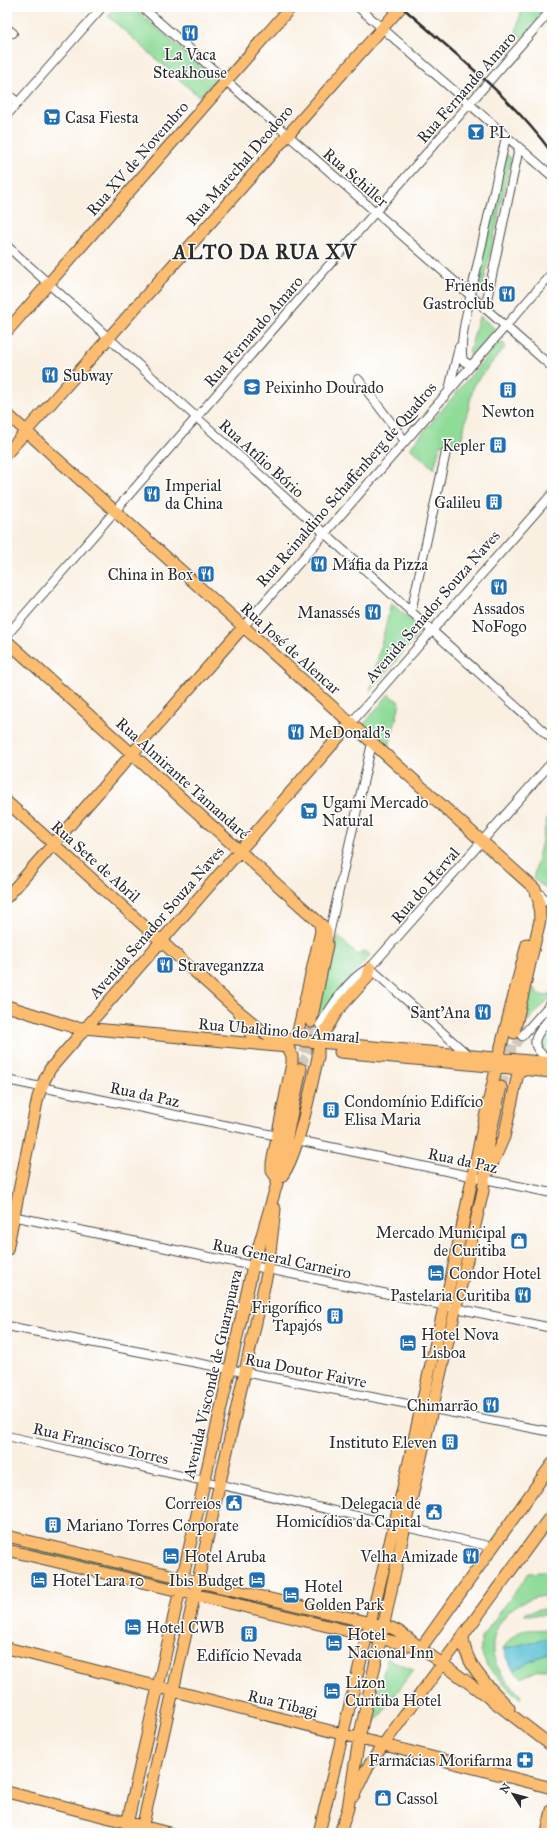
<svg xmlns="http://www.w3.org/2000/svg" width="559" height="1840" font-family="'IM FELL Great Primer',serif">
  <rect width="100%" height="100%" fill="#fff"/>
  <filter id="ink" filterUnits="userSpaceOnUse"><feTurbulence type="fractalNoise" baseFrequency=".025" numOctaves="2"/><feDisplacementMap in="SourceGraphic" scale="8" xChannelSelector="R" yChannelSelector="G"/><feConvolveMatrix kernelMatrix="1 2 1 2 8 2 1 2 1" color-interpolation-filters="sRGB"/></filter>
  <filter id="wash" filterUnits="userSpaceOnUse"><feTurbulence type="fractalNoise" baseFrequency=".012" numOctaves="4" result="noise"/><feDisplacementMap in="SourceGraphic" scale="16" xChannelSelector="R" yChannelSelector="G"/><feGaussianBlur stdDeviation="0.9" result="paint"/><feColorMatrix in="noise" values="0 0 0 0 0 0 0 0 0 0 0 0 0 0 0 0 0 1.4 0 .05"/><feComposite in="paint" operator="in"/></filter>
  <g filter="url(#wash)">
    <rect width="100%" height="100%" fill="#faf0e2"/>
    <path fill="#8fdb98" stroke="#5d8362" d="M115,7H133L215,79L199,97L108,16Z
      M522,7H548L522,38L516,33Z
      M506,155L509,156L511,159L483,286L478,289L475,286Z
      M479,317H481L496,330L473,359L469,353Z
      M500,341L506,346L474,384L461,441L440,445L434,469L410,448Z
      M391,603L422,630L370,691Z
      M389,694L400,703L389,747L363,725Z
      M552,798V892L533,879Z
      M334,932L357,955L365,951L370,955L334,996L314,1023Z
      M532,988L536,989L537,994L546,996L552,992V996L525,1024L524,1023Z
      M545,1030L552,1034V1056L541,1048L539,1042Z
      M22,1540L169,1576L167,1588L37,1556Z
      M552,1571V1595C541,1596 529,1598 519,1604C498,1616 485,1644 498,1668C503,1679 513,1687 521,1696L519,1699L487,1666L481,1652V1638L529,1573Z
      M211,1586L353,1620L351,1630L208,1596Z
      M539,1609H552V1615H525V1613Z
      M552,1629V1640L543,1639L503,1649C517,1625 527,1631 552,1629Z
      M548,1651H552V1667L536,1671L521,1678L513,1670Z
      M387,1658L413,1670L369,1731Z"/>
    <path fill="#57bfd3" stroke="#41757f" d="M543,1639L552,1640V1651L513,1670L503,1649Z"/>
  </g>
  <g filter="url(#ink)">
    <g fill="none" stroke-linecap="round" stroke-linejoin="round">
      <path stroke="#d1c9bd" stroke-width="8" stroke-dasharray="8 4" stroke-linecap="butt" d="M509,1055L522,1036
        M302,1063L320,1025"/>
      <path stroke="#d1c9bd" stroke-width="11" stroke-dasharray="11 5.5" stroke-linecap="butt" d="M301,1069L311,1022
        M501,1087L514,1033"/>
      <g stroke="#4a4946" stroke-width="10">
        <path id="minor" d="M142,7L552,367
          M358,7L552,176
          M7,28L13,33
          M7,93L18,103
          M7,115L102,7
          M7,246L552,739
          M485,309L519,148
          M471,365L463,361C458,341 470,301 474,280C485,232 495,185 506,137
          M358,379L405,441
          M449,390L459,347
          M411,612L446,452
          M243,627L552,273
          M7,635L552,9
          M351,723L552,494
          M537,891L552,906
          M328,939L372,743
          M370,968L468,1055
          M552,1015C535,1037 525,1044 552,1062
          M320,1025C330,1008 352,974 370,968L552,762
          M522,1036L552,1002
          M7,1080L278,1136
          M297,1140L552,1193
          M7,1215L552,1328
          M7,1326L552,1432
          M7,1436L493,1547"/>
      </g>
      <g stroke="#4a4946" stroke-width="13">
        <path id="major" d="M7,331L291,7
          M7,414L535,889L539,901L540,920L514,1033
          M7,453L401,7
          M7,641L323,926L326,932L327,945L311,1022
          M7,802L236,1009L265,1033L274,1038L552,1063
          M7,897L243,627
          M7,1006L73,1027L287,1047
          M240,1015L256,1043
          M296,1040L321,931L320,925
          M318,1043L338,1010L368,977L370,968
          M340,1052L552,1072
          M498,1058L527,944
          M489,1171L504,1137L519,1069
          M281,1177C298,1158 311,1085 318,1057V1050
          M278,1180L272,1171V1163L292,1063V1056L288,1047
          M7,1250L38,1097L44,1081L50,1069L351,723
          M7,1536L392,1628C406,1634 413,1643 424,1651C468,1681 510,1714 552,1746
          M7,1550L420,1648
          M463,1636C464,1666 490,1687 509,1708
          M7,1648L552,1788
          M421,1648L552,1464
          M7,1792L169,1833
          M354,1795L366,1770L383,1745L552,1514
          M125,1833L253,1266L278,1180L301,1069
          M141,1833L268,1269L275,1209
          M319,1833C343,1730 369,1628 394,1526C413,1447 429,1369 448,1291C466,1216 478,1141 497,1066
          M340,1833L348,1808L359,1739L405,1526L483,1191L488,1144L501,1087
          M547,1833L552,1810"/>
      </g>
      <use href="#minor" stroke="#fff" stroke-width="8"/>
      <use href="#major" stroke="#fcbd6f" stroke-width="11"/>
      <path stroke="#2b2b2b" stroke-width="2.5" d="M402,7C454,53 511,97 552,153"/>
    </g>
  </g>
  <defs>
    <g id="restaurant-square" transform="scale(0.9)"><rect x="-9" y="-9" width="18" height="18" rx="4" fill="#1f6fb2" stroke="#fff"/><path d="M-5-6h1v4h1v-4h1v4h1v-4h1v5L-1.5 .5V6h-2V.5L-5-1ZM5-6V6H3V1.5H1.5Q1.5-4 5-6Z" fill="#fff"/></g>
    <g id="supermarket-square" transform="scale(0.9)"><rect x="-9" y="-9" width="18" height="18" rx="4" fill="#1f6fb2" stroke="#fff"/><path d="M-6-5.5h2.5l.6 2H6L4.5 2H-2.5L-4.4-4H-6ZM-1.5 3.2a1.3 1.3 0 1 0 .1 0ZM3 3.2a1.3 1.3 0 1 0 .1 0Z" fill="#fff"/></g>
    <g id="bar-square" transform="scale(0.9)"><rect x="-9" y="-9" width="18" height="18" rx="4" fill="#1f6fb2" stroke="#fff"/><path d="M-6-5H6L.8 .8V4.5H3.5V6h-7V4.5H-.8V.8Z" fill="#fff"/></g>
    <g id="school-square" transform="scale(0.9)"><rect x="-9" y="-9" width="18" height="18" rx="4" fill="#1f6fb2" stroke="#fff"/><path d="M0-5L7-2L0 1L-7-2ZM-4 1L0 2.5L4 1V4Q0 6-4 4Z" fill="#fff"/></g>
    <g id="building-square" transform="scale(0.9)"><rect x="-9" y="-9" width="18" height="18" rx="4" fill="#1f6fb2" stroke="#fff"/><path d="M-4-6H4V6H1V3H-1V6H-4ZM-2.5-4.3h1.7v1.8h-1.7ZM.8-4.3h1.7v1.8H.8ZM-2.5-1h1.7V.8h-1.7ZM.8-1h1.7V.8H.8Z" fill="#fff"/></g>
    <g id="shop-square" transform="scale(0.9)"><rect x="-9" y="-9" width="18" height="18" rx="4" fill="#1f6fb2" stroke="#fff"/><path d="M-5-2.5h2.3a2.7 3.5 0 0 1 5.4 0H5L5.5 6h-11ZM-1.5-2.5h3a1.5 2.3 0 0 0-3 0Z" fill="#fff"/></g>
    <g id="hotel-square" transform="scale(0.9)"><rect x="-9" y="-9" width="18" height="18" rx="4" fill="#1f6fb2" stroke="#fff"/><path d="M-6-4.5h1.5V1H6V5H4.5V3h-9V5H-6ZM-4 0a1.8 1.8 0 1 1 3.6 0ZM.5 0V-2.5h3Q6-2.5 6 0Z" fill="#fff"/></g>
    <g id="civic-square" transform="scale(0.9)"><rect x="-9" y="-9" width="18" height="18" rx="4" fill="#1f6fb2" stroke="#fff"/><path d="M-.6-6.5H3V-4.5H.6V-3L4-1V1h2V6H-6V1h2V-1L-.6-3ZM-1.2 2.5V6h2.4V2.5Z" fill="#fff"/></g>
    <g id="pharmacy-square" transform="scale(0.9)"><rect x="-9" y="-9" width="18" height="18" rx="4" fill="#1f6fb2" stroke="#fff"/><path d="M-2-6h4v4h4v4h-4v4h-4v-4h-4v-4h4Z" fill="#fff"/></g>
  </defs>
  <g fill-rule="evenodd">
    <use href="#restaurant-square" x="190" y="33"/>
    <use href="#supermarket-square" x="52" y="117"/>
    <use href="#bar-square" x="476" y="132"/>
    <use href="#restaurant-square" x="507" y="294"/>
    <use href="#restaurant-square" x="50" y="375"/>
    <use href="#school-square" x="252" y="387"/>
    <use href="#building-square" x="508" y="390"/>
    <use href="#building-square" x="498" y="445"/>
    <use href="#restaurant-square" x="152" y="494"/>
    <use href="#building-square" x="494" y="502"/>
    <use href="#restaurant-square" x="319" y="564"/>
    <use href="#restaurant-square" x="206" y="574"/>
    <use href="#restaurant-square" x="499" y="587"/>
    <use href="#restaurant-square" x="373" y="612"/>
    <use href="#restaurant-square" x="296" y="732"/>
    <use href="#supermarket-square" x="309" y="811"/>
    <use href="#restaurant-square" x="165" y="965"/>
    <use href="#restaurant-square" x="483" y="1012"/>
    <use href="#building-square" x="331" y="1110"/>
    <use href="#shop-square" x="519" y="1241"/>
    <use href="#hotel-square" x="436" y="1273"/>
    <use href="#restaurant-square" x="523" y="1295"/>
    <use href="#building-square" x="335" y="1316"/>
    <use href="#hotel-square" x="408" y="1343"/>
    <use href="#restaurant-square" x="491" y="1405"/>
    <use href="#building-square" x="450" y="1442"/>
    <use href="#civic-square" x="234" y="1503"/>
    <use href="#civic-square" x="434" y="1512"/>
    <use href="#building-square" x="53" y="1525"/>
    <use href="#hotel-square" x="171" y="1556"/>
    <use href="#restaurant-square" x="471" y="1556"/>
    <use href="#hotel-square" x="39" y="1580"/>
    <use href="#hotel-square" x="257" y="1580"/>
    <use href="#hotel-square" x="291" y="1595"/>
    <use href="#hotel-square" x="133" y="1627"/>
    <use href="#building-square" x="249" y="1634"/>
    <use href="#hotel-square" x="334" y="1643"/>
    <use href="#hotel-square" x="332" y="1691"/>
    <use href="#pharmacy-square" x="525" y="1760"/>
    <use href="#shop-square" x="383" y="1798"/>
  </g>
  <g text-anchor="middle" stroke-width="3" stroke-linejoin="round" paint-order="stroke">
    <g font-size="16" fill="#2b2b2b" stroke="#fff" text-anchor="start">
      <text x="190" y="60" text-anchor="middle">La Vaca<tspan x="190" dy="18">Steakhouse</tspan></text>
      <text x="65" y="123">Casa Fiesta</text>
      <text x="489" y="138">PL</text>
      <text x="494" y="291" text-anchor="end">Friends<tspan x="494" dy="18">Gastroclub</tspan></text>
      <text x="63" y="381">Subway</text>
      <text x="265" y="393">Peixinho Dourado</text>
      <text x="508" y="417" text-anchor="middle">Newton</text>
      <text x="485" y="451" text-anchor="end">Kepler</text>
      <text x="165" y="491">Imperial<tspan x="165" dy="18">da China</tspan></text>
      <text x="481" y="508" text-anchor="end">Galileu</text>
      <text x="332" y="570">Máfia da Pizza</text>
      <text x="193" y="580" text-anchor="end">China in Box</text>
      <text x="499" y="614" text-anchor="middle">Assados<tspan x="499" dy="18">NoFogo</tspan></text>
      <text x="360" y="618" text-anchor="end">Manassés</text>
      <text x="309" y="738">McDonald's</text>
      <text x="322" y="808">Ugami Mercado<tspan x="322" dy="18">Natural</tspan></text>
      <text x="178" y="971">Straveganzza</text>
      <text x="470" y="1018" text-anchor="end">Sant'Ana</text>
      <text x="344" y="1107">Condomínio Edifício<tspan x="344" dy="18">Elisa Maria</tspan></text>
      <text x="506" y="1238" text-anchor="end">Mercado Municipal<tspan x="506" dy="18">de Curitiba</tspan></text>
      <text x="449" y="1279">Condor Hotel</text>
      <text x="510" y="1301" text-anchor="end">Pastelaria Curitiba</text>
      <text x="322" y="1313" text-anchor="end">Frigorífico<tspan x="322" dy="18">Tapajós</tspan></text>
      <text x="421" y="1340">Hotel Nova<tspan x="421" dy="18">Lisboa</tspan></text>
      <text x="478" y="1411" text-anchor="end">Chimarrão</text>
      <text x="437" y="1448" text-anchor="end">Instituto Eleven</text>
      <text x="221" y="1509" text-anchor="end">Correios</text>
      <text x="421" y="1509" text-anchor="end">Delegacia de<tspan x="421" dy="18">Homicídios da Capital</tspan></text>
      <text x="66" y="1531">Mariano Torres Corporate</text>
      <text x="184" y="1562">Hotel Aruba</text>
      <text x="458" y="1562" text-anchor="end">Velha Amizade</text>
      <text x="52" y="1586">Hotel Lara 10</text>
      <text x="244" y="1586" text-anchor="end">Ibis Budget</text>
      <text x="304" y="1592">Hotel<tspan x="304" dy="18">Golden Park</tspan></text>
      <text x="146" y="1633">Hotel CWB</text>
      <text x="347" y="1640">Hotel<tspan x="347" dy="18">Nacional Inn</tspan></text>
      <text x="249" y="1661" text-anchor="middle">Edifício Nevada</text>
      <text x="345" y="1688">Lizon<tspan x="345" dy="18">Curitiba Hotel</tspan></text>
      <text x="512" y="1766" text-anchor="end">Farmácias Morifarma</text>
      <text x="396" y="1804">Cassol</text>
    </g>
    <g font-size="16" fill="#2b2b2b" stroke="#fff">
      <text transform="translate(466 87) rotate(-49)" y="6">Rua Fernando Amaro</text>
      <text transform="translate(137 158) rotate(-49)" y="6">Rua XV de Novembro</text>
      <text transform="translate(239 165) rotate(-49)" y="6">Rua Marechal Deodoro</text>
      <text transform="translate(356 177) rotate(41)" y="6">Rua Schiller</text>
      <text transform="translate(253 331) rotate(-49)" y="6">Rua Fernando Amaro</text>
      <text transform="translate(262 458) rotate(42)" y="6">Rua Atílio Bório</text>
      <text transform="translate(346 484) rotate(-49)" y="6">Rua Reinaldino Schaffenberg de Quadros</text>
      <text transform="translate(432 606) rotate(-49)" y="6">Avenida Senador Souza Naves</text>
      <text transform="translate(291 648) rotate(42)" y="6">Rua José de Alencar</text>
      <text transform="translate(183 778) rotate(42)" y="6">Rua Almirante Tamandaré</text>
      <text transform="translate(96 861) rotate(42)" y="6">Rua Sete de Abril</text>
      <text transform="translate(425 885) rotate(-49)" y="6">Rua do Herval</text>
      <text transform="translate(156 922) rotate(-49)" y="6">Avenida Senador Souza Naves</text>
      <text transform="translate(279 1030) rotate(5)" y="6">Rua Ubaldino do Amaral</text>
      <text transform="translate(145 1094) rotate(12)" y="6">Rua da Paz</text>
      <text transform="translate(463 1160) rotate(12)" y="6">Rua da Paz</text>
      <text transform="translate(282 1258) rotate(12)" y="6">Rua General Carneiro</text>
      <text transform="translate(306 1370) rotate(11)" y="6">Rua Doutor Faivre</text>
      <text transform="translate(212 1374) rotate(-77)" y="6">Avenida Visconde de Guarapuava</text>
      <text transform="translate(101 1443) rotate(13)" y="6">Rua Francisco Torres</text>
      <text transform="translate(283 1703) rotate(14)" y="6">Rua Tibagi</text>
    </g>
    <g font-size="20" font-weight="bold" letter-spacing="1" fill="#2b2b2b" stroke="#fff">
      <text x="265" y="259">ALTO DA RUA XV</text>
    </g>
  </g>
  <rect width="559" height="1840" fill="none" stroke="#fff" stroke-width="24"/>
  <g transform="translate(513 1794) rotate(306)" stroke="#ffffff" stroke-width="3" paint-order="stroke">
  <path d="M0-3L7 15L0 10L-7 15Z" fill="#2b2b2b"/>
  <text y="-6" font-size="11" font-weight="bold" text-anchor="middle" fill="#2b2b2b">N</text>
  </g>
</svg>
